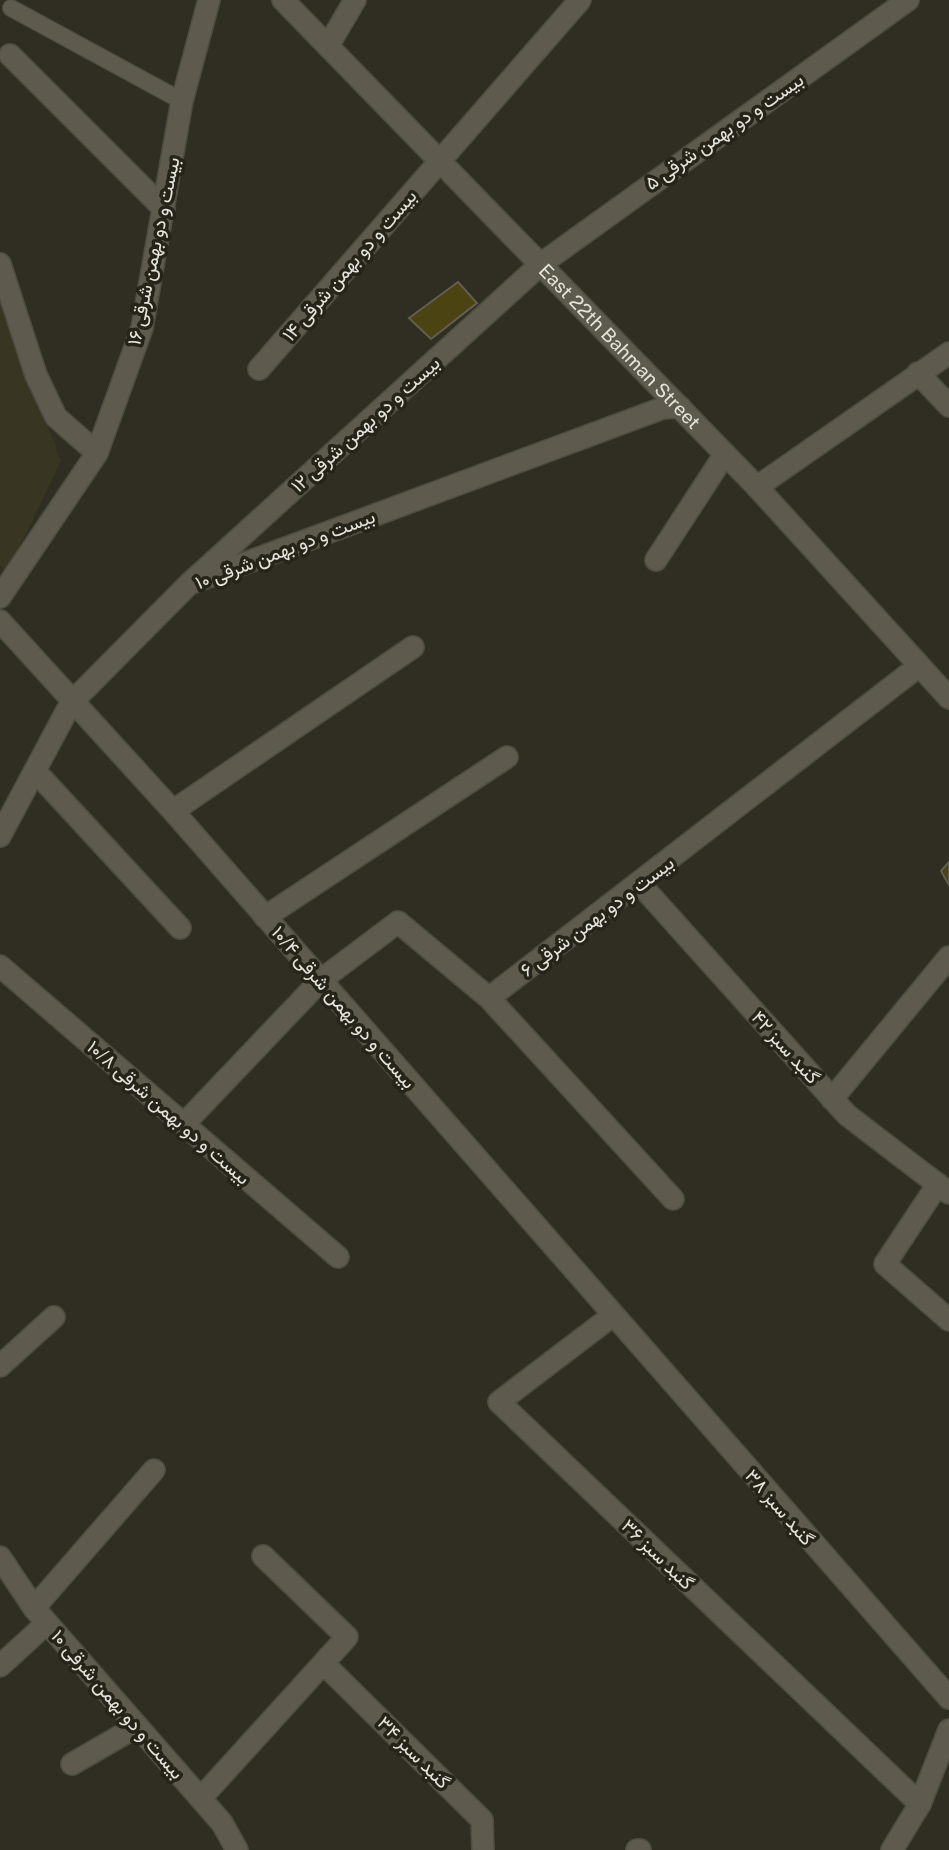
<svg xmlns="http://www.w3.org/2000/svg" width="949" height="1850" font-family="'Public Sans',Vazirmatn,sans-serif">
  <rect width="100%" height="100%" fill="#302e22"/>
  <path fill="#383522" d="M0,299L61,461L7,573L0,565Z"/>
  <path fill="#4c4313" stroke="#625f52" stroke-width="2" d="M458,282L477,303L431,339L409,318Z
    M949,862V885L941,871Z"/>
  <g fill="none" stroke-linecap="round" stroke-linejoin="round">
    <g stroke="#4d4c41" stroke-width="18">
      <path id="lane" d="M11,8L182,101"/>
    </g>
    <g stroke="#4d4c41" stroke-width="24">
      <path id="street" d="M328,46L355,0
        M10,55L164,209
        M0,264L36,375L56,417L97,453
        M259,369L580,0
        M918,373L949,406
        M757,487L949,353
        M656,560L725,454
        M189,584L541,264L908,0
        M0,597L97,453L142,328L182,101L209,0
        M0,621L173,811L949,1698
        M35,771L180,928
        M173,811L413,647
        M0,836L71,703L189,584L663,408L680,407
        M640,884L847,1115L949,1193
        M265,917L507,757
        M0,966L338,1257
        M832,1099L949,957
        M184,1124L321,980L398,922L489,998
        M938,1184L885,1264L949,1320
        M673,1199L489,998L919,666
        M612,1316L499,1402L920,1804
        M0,1366L54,1317
        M0,1557L34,1608L222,1823L237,1850
        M34,1608L154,1470
        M324,1664L482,1820L483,1850
        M0,1666L47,1623
        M72,1764L136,1727
        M201,1798L347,1637L263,1556
        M637,1850H640"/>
    </g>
    <g stroke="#4d4c41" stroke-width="24">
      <g id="secondary">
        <path id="s1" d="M283,0L757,487L949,698"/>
        <path d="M892,1850L920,1804L949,1730"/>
      </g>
    </g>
    <use href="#lane" stroke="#5e5b4e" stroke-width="16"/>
    <use href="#street" stroke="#5e5b4e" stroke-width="21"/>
    <use href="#secondary" stroke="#5e5b4e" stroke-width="21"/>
  </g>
  <g text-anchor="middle" stroke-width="7" stroke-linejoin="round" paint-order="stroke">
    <g font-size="19" fill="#e5e4dc" stroke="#262418">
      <text transform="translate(724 131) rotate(-35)" y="7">بیست و دو بهمن شرقی ۵</text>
      <text transform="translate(153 251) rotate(-78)" y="7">بیست و دو بهمن شرقی ۱۶</text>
      <text transform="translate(349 265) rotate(-49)" y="7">بیست و دو بهمن شرقی ۱۴</text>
      <text dy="7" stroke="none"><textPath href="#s1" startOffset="483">East 22th Bahman Street</textPath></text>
      <text transform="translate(365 424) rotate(-42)" y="7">بیست و دو بهمن شرقی ۱۲</text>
      <text transform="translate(285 549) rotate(-21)" y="7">بیست و دو بهمن شرقی ۱۰</text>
      <text transform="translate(597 916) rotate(-37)" y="7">بیست و دو بهمن شرقی ۶</text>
      <text transform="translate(344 1007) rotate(49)" y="7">بیست و دو بهمن شرقی ۱۰/۴</text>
      <text transform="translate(786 1047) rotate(48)" y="7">گنبد سبز ۴۲</text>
      <text transform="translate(169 1112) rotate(41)" y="7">بیست و دو بهمن شرقی ۱۰/۸</text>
      <text transform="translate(780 1507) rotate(49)" y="7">گنبد سبز ۳۸</text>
      <text transform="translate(658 1554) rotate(44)" y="7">گنبد سبز ۳۶</text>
      <text transform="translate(118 1704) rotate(49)" y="7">بیست و دو بهمن شرقی ۱۰</text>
      <text transform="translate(414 1752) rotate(45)" y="7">گنبد سبز ۳۴</text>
    </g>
  </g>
</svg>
